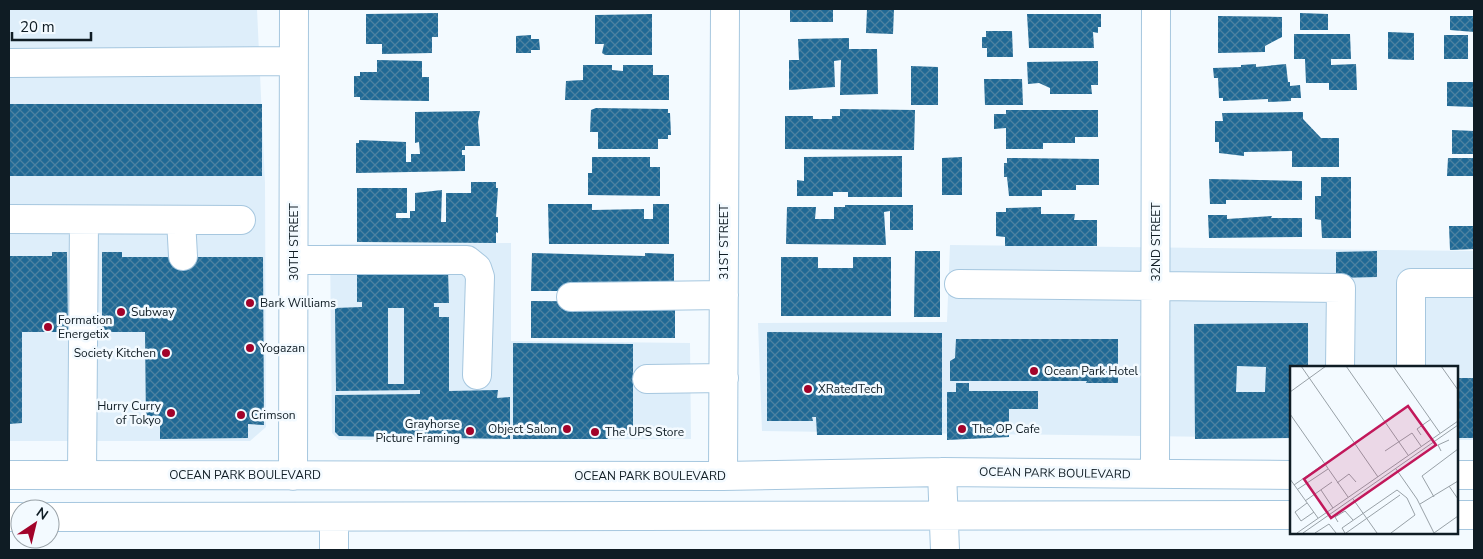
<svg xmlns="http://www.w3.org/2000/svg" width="1483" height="559" font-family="'Nunito Sans',sans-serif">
  <defs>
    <pattern id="building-cross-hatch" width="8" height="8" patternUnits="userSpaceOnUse" patternTransform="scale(1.25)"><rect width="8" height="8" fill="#206995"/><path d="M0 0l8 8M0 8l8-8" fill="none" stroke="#4d82a1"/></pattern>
  </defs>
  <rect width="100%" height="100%" fill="#f3faff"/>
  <path fill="#deeefa" d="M9,9H257L265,183L266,427L250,441H9Z
    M511,243V341L690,343L691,439L339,440L332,433L330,244Z
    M950,245L1474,251V440H1457V368H1292V438L762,431L758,323L947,322Z"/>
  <path fill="url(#building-cross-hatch)" fill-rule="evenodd" d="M790,9H833V22H790Z
    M867,9H894L893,34L866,33Z
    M438,13V37H432V53L382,54V44H366V14Z
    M1300,13L1328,14V30H1300Z
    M652,14V55H605L602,53L604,44H595V15Z
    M1027,14H1101V27H1098V33L1093,32L1094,48H1029Z
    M1218,16L1282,17V37L1265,46V52L1218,53Z
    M1450,16H1474V32L1450,30Z
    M986,31H1012L1013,57H987V48H982V37H986Z
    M1388,32L1414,33V60L1388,59Z
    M1294,34H1350L1351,59H1331V65L1356,64L1357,90H1329V83H1306L1305,59H1294Z
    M531,35V39H539L540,50H531V53H516V36Z
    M1444,35H1468V59H1444Z
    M849,38V49H877L878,94L840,95L841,60L834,61L835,87L789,90V60H799L798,39Z
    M377,60L422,61V77H429V101L360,100V97H354V76H360V72H377Z
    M1098,61V85H1091L1092,94H1050V88L1039,83L1028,84L1027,62Z
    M1256,64V67L1286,64L1288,82H1290V86L1300,85L1301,98H1291V101L1268,102V99L1223,101V98H1219L1218,78H1214L1213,68L1241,67V65Z
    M583,65H612V70L623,71V65H653V75H669V100H565L566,81L583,80Z
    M911,66L938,67V105H911Z
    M984,79H1022L1023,105H985Z
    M1447,82H1473V107L1447,106Z
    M9,104H262V176H9Z
    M596,108L668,109V113H670L671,135H668V139H658V149H598V132H590L591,110Z
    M840,109L915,110L914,150L785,149V116H813V119H832V116H840Z
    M1006,110H1098V137H1075V143H1043V149H1006V128L994,129V114H1006Z
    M480,111L478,122L480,146H465V150H462V155H465V171L356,173V143H359V140L406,142V162H411V154H420L419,142L415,143V112Z
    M1303,112V119L1321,138H1339V167H1292V151L1244,152V156L1219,153V142H1215V121H1223L1222,113Z
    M1452,130L1474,131V154H1452Z
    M902,156V197H848V192H833V196H797V180L804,181V157Z
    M592,157H650V167H660V196L588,195V173H592Z
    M962,157V195H942V158Z
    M1007,158L1099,159V185H1076V190H1042V196H1009L1007,177H1004V163H1007Z
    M1448,158H1474V176H1447Z
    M1321,177H1351V238H1322L1321,220L1315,219V196H1321Z
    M1209,179L1302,181V200H1226V204H1210Z
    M471,182H496V188H498L496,217H498V233L496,232V243L357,242V188H407V213H396V218H410V211H415V193L442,190L441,222H446V193H471Z
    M548,204H592V210L644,209V219H653V204H669V244H549Z
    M845,205H913V230H890V211L884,212L886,245L786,244L787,207H816L815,219H834V207H845Z
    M1041,207V214H1075L1074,220H1097V246H1005V237L996,236V212H1006V208Z
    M1208,215H1227V219L1272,216L1271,218H1302V237L1209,238Z
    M1449,226H1474V249L1450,250Z
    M915,251H940V317H914Z
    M1377,251V277L1336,278V252Z
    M52,252H67L68,332H22V423L9,424V256H52Z
    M102,252H122V257H263L264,425L248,424V438L160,439V423L146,424L145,332H102Z
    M532,253L645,256V253L674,254V291L645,288H560V291H531Z
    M781,257H818V268H853V257H891V316H781Z
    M448,270L449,303H434V307H439V317H449V391L498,390L497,398L510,397V439L339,436L335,432V395L420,394V390L336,391L335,308L362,307V302H357V271ZM388,308H404V384H388Z
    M531,301L675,302V338H531Z
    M1308,323V368H1292V438L1195,439L1194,324ZM1237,366L1266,367L1265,392H1236Z
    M767,332L942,333V435H817L816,417H812L813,421H767Z
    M956,339H1118V383H1086L1087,381H950V361L955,358Z
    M513,343L633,344V435H608V439H513Z
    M1457,378H1474V438H1457Z
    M956,383H969V391H1038V409H1009V437L947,440V392H956Z"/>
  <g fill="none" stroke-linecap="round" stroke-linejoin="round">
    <g stroke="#a6c7df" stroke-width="30">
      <path id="minor" d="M9,63L293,61
        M9,219L241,220
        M181,220L183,256
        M294,260H467L477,268L480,277L477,375
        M959,284L1341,288L1340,368
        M571,297L724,295
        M1411,366V283H1474
        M647,379L724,378
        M942,472L945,550
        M82,474L84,220
        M1155,474L1156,9
        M9,475L723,476L942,472L1292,475
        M1457,475H1474
        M293,476L294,9
        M723,476L725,9
        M1457,515H1474
        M9,517H20
        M50,517L1292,515
        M334,518V550"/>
    </g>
    <use href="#minor" stroke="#fff" stroke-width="28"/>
  </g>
  <g fill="#a2032a" stroke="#f3faff" stroke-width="2">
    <circle cx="250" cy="303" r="5"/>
    <circle cx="121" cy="312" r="5"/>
    <circle cx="48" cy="327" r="5"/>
    <circle cx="250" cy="348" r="5"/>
    <circle cx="166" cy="353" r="5"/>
    <circle cx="1034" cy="371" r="5"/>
    <circle cx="808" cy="389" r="5"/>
    <circle cx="171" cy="413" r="5"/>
    <circle cx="241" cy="415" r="5"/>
    <circle cx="567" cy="429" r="5"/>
    <circle cx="962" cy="429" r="5"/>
    <circle cx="470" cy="431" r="5"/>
    <circle cx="595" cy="432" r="5"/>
  </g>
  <g text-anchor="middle" stroke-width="5" stroke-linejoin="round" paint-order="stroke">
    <g font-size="12" fill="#0f1c24" stroke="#f3faff">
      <text transform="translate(294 242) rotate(-90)" y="4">30TH STREET</text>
      <text transform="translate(724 242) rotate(-90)" y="4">31ST STREET</text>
      <text transform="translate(1156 242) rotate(-90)" y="4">32ND STREET</text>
      <text transform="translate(1055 473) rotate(1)" y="4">OCEAN PARK BOULEVARD</text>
      <text x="245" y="479">OCEAN PARK BOULEVARD</text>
      <text x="650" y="480">OCEAN PARK BOULEVARD</text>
    </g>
    <g font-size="12" fill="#0f1c24" stroke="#f3faff" text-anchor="start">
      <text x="260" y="307">Bark Williams</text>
      <text x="131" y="316">Subway</text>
      <text x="58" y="324">Formation<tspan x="58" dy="14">Energetix</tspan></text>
      <text x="260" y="352">Yogazan</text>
      <text x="156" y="357" text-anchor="end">Society Kitchen</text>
      <text x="1044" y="375">Ocean Park Hotel</text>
      <text x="818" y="393">XRatedTech</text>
      <text x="161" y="410" text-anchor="end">Hurry Curry<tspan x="161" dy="14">of Tokyo</tspan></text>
      <text x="251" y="419">Crimson</text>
      <text x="460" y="428" text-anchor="end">Grayhorse<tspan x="460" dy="14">Picture Framing</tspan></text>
      <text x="557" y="433" text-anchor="end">Object Salon</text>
      <text x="972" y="433">The OP Cafe</text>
      <text x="605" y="436">The UPS Store</text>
    </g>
  </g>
  <g transform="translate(1290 366)">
    <rect width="168" height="168" fill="#f3faff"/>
    <path fill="none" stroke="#98a1a7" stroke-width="1" d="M11,0L88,111M56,0L118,89M103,0L150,67M151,0L168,24M0,26L36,0M0,48L58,131M131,69L127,63L141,53M95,85L122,67L131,80M151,85L148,79L159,74M106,103L127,133L144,167M0,113L28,152M47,117L59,108L66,116M4,119L34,98M159,120L168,133M8,123L38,103M31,124L43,142M144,131L132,110L168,83M63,133L87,167M15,135L42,116M17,137L5,146L11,155L24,146M130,138L168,115M48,156L45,151L55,145L63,154M7,167L168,55M13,167L168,59M25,167L39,158L46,167M55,167L52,162L107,124L117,132L125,149L101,167M56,167L110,129M144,167L168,150"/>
    <path fill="#c2185b" fill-opacity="0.15" stroke="#c2185b" stroke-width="2.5" d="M118,40L146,79L41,152L14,113Z"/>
    <rect width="168" height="168" fill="none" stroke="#0f1c24" stroke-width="2.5"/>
  </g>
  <rect width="1483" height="559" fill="none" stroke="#0f1c24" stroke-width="20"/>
  <g transform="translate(35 524) rotate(35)"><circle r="24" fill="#f3faff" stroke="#98a1a7"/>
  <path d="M0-4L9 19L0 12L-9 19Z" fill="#a2032a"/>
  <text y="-8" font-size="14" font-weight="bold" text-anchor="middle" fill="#0f1c24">N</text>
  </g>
  <path d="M12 32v8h79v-8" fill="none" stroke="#0f1c24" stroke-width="2.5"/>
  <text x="20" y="32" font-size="15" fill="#0f1c24" stroke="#f3faff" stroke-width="4" paint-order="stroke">20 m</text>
</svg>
